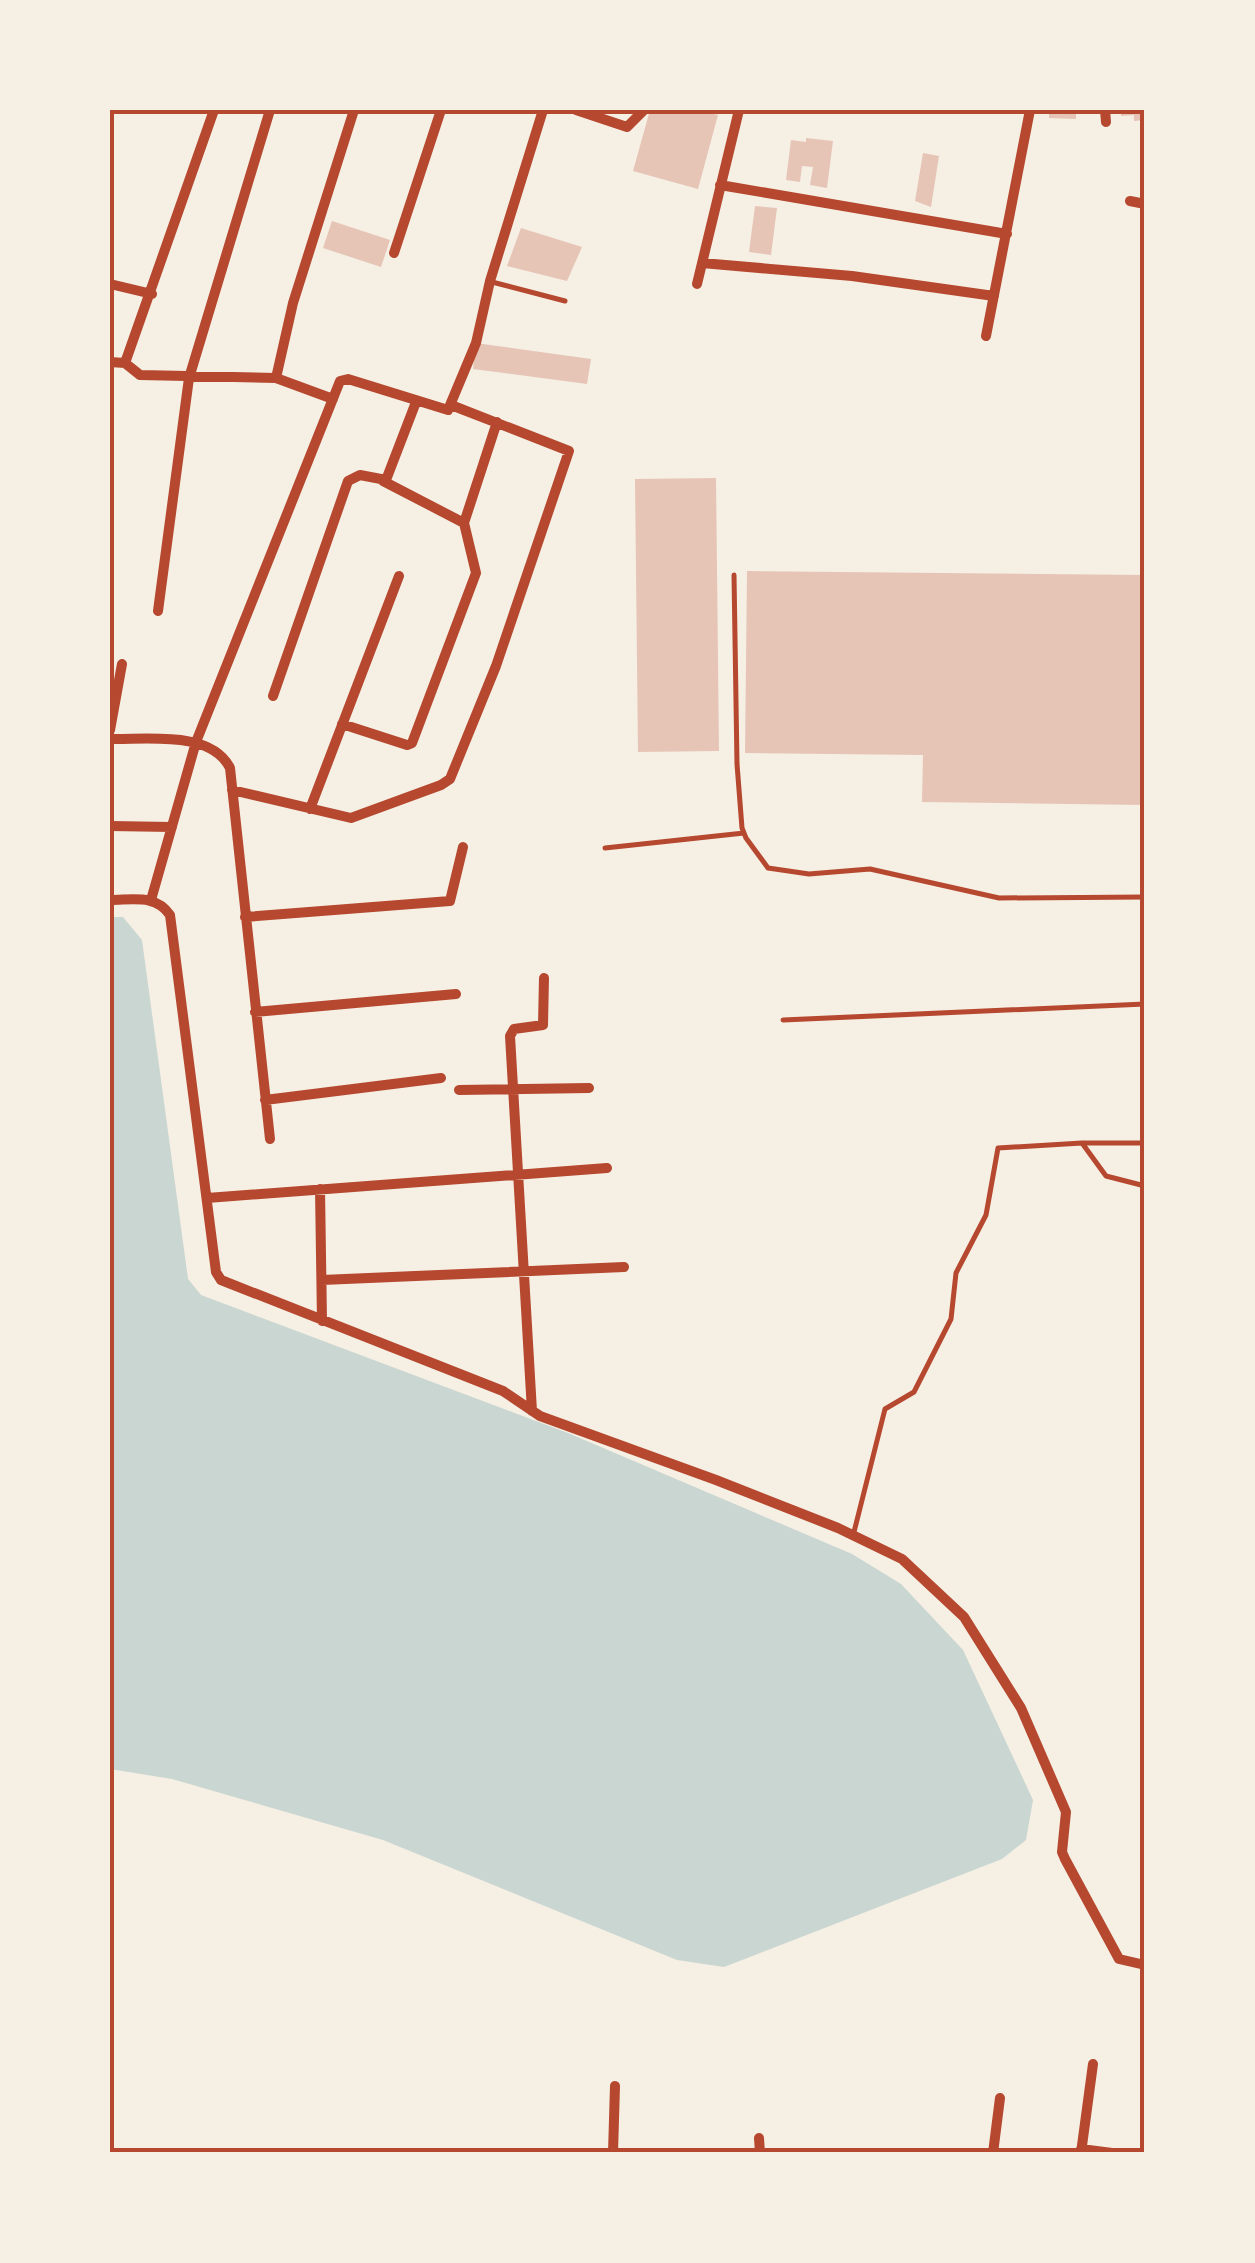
<svg xmlns="http://www.w3.org/2000/svg" width="1255" height="2263" font-family="'PT Sans',sans-serif">
  <rect width="100%" height="100%" fill="#f6efe4"/>
  <path fill="#c9d6d2" d="M110,917H123L142,940L188,1279L201,1295L568,1433L852,1554L901,1584L963,1650L1033,1800L1026,1840L1002,1859L724,1967L677,1960L383,1840L172,1779L110,1769Z"/>
  <path fill="#e6c5b7" d="M650,110H699L718,115L698,189L633,171Z
    M1049,110H1076V119L1049,118Z
    M1121,110H1145V120L1134,121V115L1121,116Z
    M806,138L833,141L827,188L810,185L813,167L802,166L800,182L786,180L791,140L806,142Z
    M923,153L939,156L931,207L915,201Z
    M755,206L777,208L771,255L749,252Z
    M332,221L390,240L381,267L323,248Z
    M521,228L582,247L567,281L507,266Z
    M476,343L591,359L587,384L473,369Z
    M716,478L719,751L638,752L635,479Z
    M747,571L1145,575V805L922,802L923,755L745,753Z"/>
  <g fill="none" stroke-linecap="round" stroke-linejoin="round">
    <path stroke="#b5482f" stroke-width="5" d="M492,282L565,301
      M734,575L737,764L742,828L746,838L768,868L809,874L870,869L999,898L1145,897
      M605,848L744,833
      M783,1020L1145,1004
      M1083,1143H1145
      M854,1532L885,1409L914,1392L951,1319L956,1273L986,1215L998,1148L1082,1143L1106,1176L1145,1186"/>
    <path stroke="#b5482f" stroke-width="10" d="M214,110L125,363L140,375L276,378L333,399
      M576,110L627,127L644,110
      M1105,110L1106,122
      M720,185L1007,234
      M1130,201L1145,204
      M394,253L441,110
      M702,263L852,276L994,296
      M110,284L152,294
      M697,284L739,110
      M986,336L1030,110
      M110,362L125,363
      M276,378L293,303L354,110
      M383,481L464,523
      M158,611L189,378L270,110
      M273,696L348,481L360,475L386,480L416,402
      M342,724L407,745L412,743L476,573L464,523L497,422
      M110,730L122,664
      M110,739C146,740 211,730 230,768L270,1139
      M232,790L351,818L441,785L450,779L496,666L569,451L451,405
      M310,809L399,576
      M110,826L172,827
      M110,900C133,900 156,894 170,915L216,1272L221,1280L503,1391L540,1416L716,1480L838,1528L902,1559L964,1617L1021,1708L1066,1812L1062,1852L1065,1859L1119,1959L1145,1965
      M151,900L196,742L340,381L348,379L448,410L476,343L490,281L543,110
      M245,917L450,901L463,847
      M255,1012L456,994
      M459,1090L589,1088
      M265,1100L441,1078
      M320,1189L322,1321
      M207,1198L607,1168
      M322,1280L624,1267
      M532,1411L510,1036L514,1029L543,1025L544,978
      M759,2138L760,2153
      M1081,2149L1112,2153
      M613,2153L615,2086
      M993,2153L1000,2098
      M1081,2153L1093,2064"/>
  </g>
  <rect width="1255" height="2263" fill="none" stroke="#f6efe4" stroke-width="225"/>
  <rect x="112" y="112" width="1030" height="2038" fill="none" stroke="#b5482f" stroke-width="4"/>
</svg>
